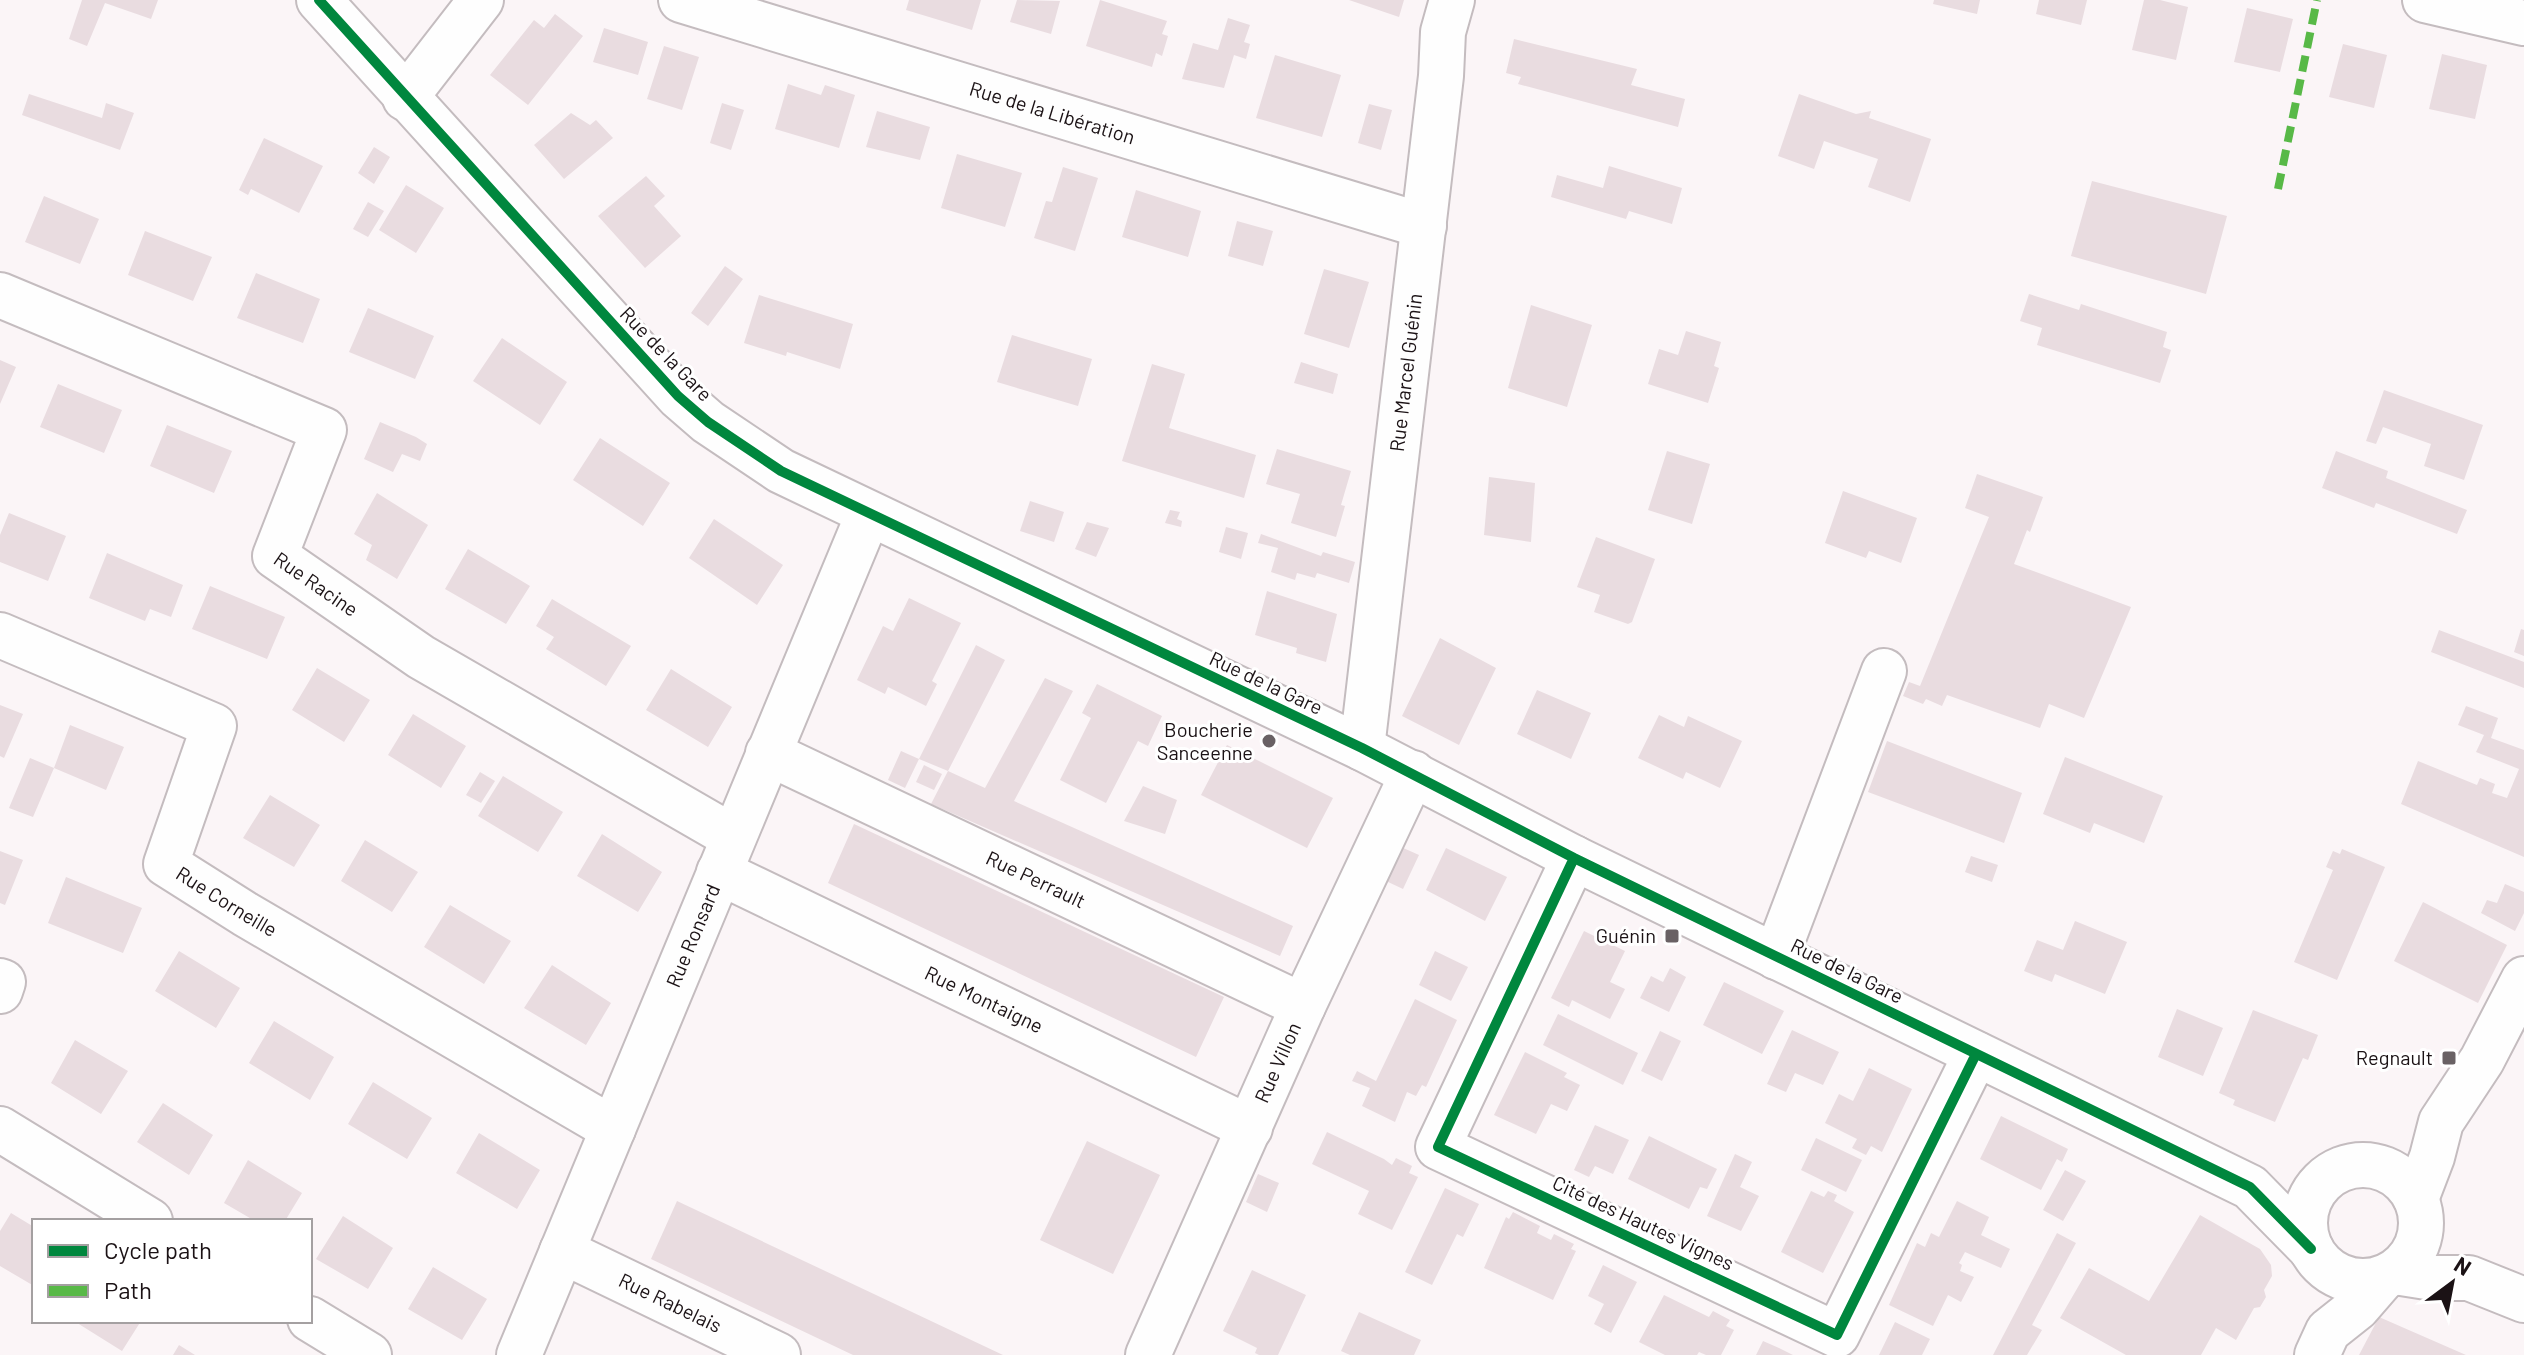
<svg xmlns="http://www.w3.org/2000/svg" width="2524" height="1355" font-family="Barlow,sans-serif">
  <rect width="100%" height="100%" fill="#fbf5f7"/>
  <path fill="#e9dce0" d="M82,0H158L151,19L105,3L87,46L69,39Z
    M909,0H981L972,30L906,10Z
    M1017,0L1060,1L1051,34L1010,22Z
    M1100,0L1167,21L1162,34L1168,36L1162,56L1156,53L1152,67L1086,46Z
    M1349,0H1404L1399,17Z
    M1934,0H1980L1977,14L1933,4Z
    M2039,0H2087L2081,25L2036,14Z
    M2144,0H2160L2188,7L2176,60L2132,50Z
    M2247,8L2293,19L2280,72L2234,62Z
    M555,14L583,36L528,105L490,75L534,20L544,28Z
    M1228,18L1250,25L1244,42L1250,44L1246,59L1234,55L1224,88L1182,79L1193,43L1218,50Z
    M604,28L648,42L638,75L593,62Z
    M1514,39L1637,69L1631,85L1685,99L1678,127L1518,84L1521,77L1506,73Z
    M2343,44L2387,55L2374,108L2329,97Z
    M664,46L699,57L682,110L647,99Z
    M2442,54L2487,65L2475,119L2429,109Z
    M1275,55L1341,75L1322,137L1256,118Z
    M788,84L821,95L825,85L855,95L839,148L775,129Z
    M29,94L102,118L106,103L134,113L120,150L22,115Z
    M1799,94L1856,114L1871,111L1869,118L1931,139L1910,202L1868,187L1878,159L1824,141L1814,169L1778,156Z
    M722,103L744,110L731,150L710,143Z
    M1369,104L1392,110L1381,150L1358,143Z
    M877,111L930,127L920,160L866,147Z
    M571,113L590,125L596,120L613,138L564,179L534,145Z
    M264,138L323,166L299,213L251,189L248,195L239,190Z
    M374,147L390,157L374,184L358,173Z
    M957,154L1022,173L1005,227L941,208Z
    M1609,166L1682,188L1672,224L1629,211L1626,219L1551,197L1557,175L1603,188Z
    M1063,167L1098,178L1075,251L1034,238L1046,201L1052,202Z
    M646,176L665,196L654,206L681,236L645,268L598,216Z
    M2092,181L2227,216L2206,294L2071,256Z
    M406,185L444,208L416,253L379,230Z
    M1136,190L1201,211L1188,257L1122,237Z
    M44,196L99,219L80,264L25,242Z
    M368,202L384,211L368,237L353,229Z
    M1237,221L1273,231L1263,266L1228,256Z
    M145,231L212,257L193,301L128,275Z
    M725,266L743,279L708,326L691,313Z
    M1324,269L1369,282L1349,348L1304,334Z
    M256,273L320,299L303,343L237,318Z
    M2029,294L2079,310L2081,304L2167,332L2163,347L2171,350L2160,383L2037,345L2042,328L2020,321Z
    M759,295L853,324L840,369L787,352L786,356L744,343Z
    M1531,305L1592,325L1567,407L1508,388Z
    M368,308L434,336L415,379L349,352Z
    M1686,331L1721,342L1714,366L1719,368L1708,403L1648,384L1659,349L1678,355Z
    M1012,335L1092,359L1078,406L997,382Z
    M502,338L567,382L540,425L473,381Z
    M0,360L16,367L0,404Z
    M1301,362L1338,374L1333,394L1294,383Z
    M1152,364L1185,374L1169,428L1256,455L1244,498L1122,461Z
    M58,384L122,410L104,453L40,427Z
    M2384,390L2483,425L2464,480L2424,466L2431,444L2383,427L2376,444L2366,441Z
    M380,422L416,437L427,444L420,461L402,454L393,472L364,459Z
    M167,425L232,451L214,493L150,466Z
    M600,438L670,483L643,526L573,480Z
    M1277,449L1351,471L1341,505L1345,506L1336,537L1291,523L1300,494L1266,484Z
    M1667,451L1710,464L1692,524L1648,510Z
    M2336,451L2388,471L2386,478L2467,510L2457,534L2376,503L2374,508L2322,488Z
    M1977,474L2043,497L2030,532L2027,530L2014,564L2131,607L2084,718L2049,704L2040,728L1947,695L1942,706L1926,699L1923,704L1903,696L1909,682L1920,686L1989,517L1965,508Z
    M1489,477L1535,483L1531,542L1484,535Z
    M1843,491L1917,518L1901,563L1869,551L1866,558L1825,543Z
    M377,493L428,525L397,579L366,560L372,545L354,534Z
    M1030,501L1064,512L1054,542L1020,531Z
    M1170,510L1180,512L1177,519L1182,521L1181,527L1165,523Z
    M9,513L66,536L48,581L0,562V535Z
    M714,519L783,565L757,605L689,558Z
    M1087,522L1109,528L1096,557L1075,549Z
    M1226,527L1248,533L1241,559L1219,552Z
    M1261,534L1321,556L1323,552L1355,562L1349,583L1317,573L1315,578L1297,573L1295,580L1271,572L1278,548L1258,543Z
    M1596,537L1655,559L1632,622L1628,624L1594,612L1600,595L1577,587Z
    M468,549L530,586L506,624L445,589Z
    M107,553L183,585L171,617L150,609L145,621L89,598Z
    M210,586L285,617L267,659L192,629Z
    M1267,591L1337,614L1326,662L1296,653L1297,648L1255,635Z
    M909,598L961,623L932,681L937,684L926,706L888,687L885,694L857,680L883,626L893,631Z
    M552,599L631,646L606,686L546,649L554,637L536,626Z
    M2521,629L2524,630V656L2514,652Z
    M2439,630L2524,662V688L2431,652Z
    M1440,638L1496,668L1459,745L1402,716Z
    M976,645L1005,660L948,771L919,759Z
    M317,668L370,700L344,742L292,710Z
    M671,669L732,707L708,747L646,710Z
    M1045,678L1073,691L1014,801L1293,926L1280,956L931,804L948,771L985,788Z
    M1097,684L1162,716L1148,746L1138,741L1106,803L1060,780L1091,718L1082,713Z
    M1537,690L1591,713L1571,759L1517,734Z
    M0,705L23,714L4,758L0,756Z
    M2466,706L2498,718L2491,738L2524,750V857L2401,804L2418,761L2477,785L2480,778L2495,784L2492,793L2507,798L2519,769L2476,752L2484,735L2458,725Z
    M413,714L466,746L441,788L388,755Z
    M1659,715L1684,727L1688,716L1742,741L1720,788L1686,772L1683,779L1638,758Z
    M70,725L124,747L106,790L54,768Z
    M1887,741L2022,793L2004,843L1868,792Z
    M1227,745L1333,798L1307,848L1201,795Z
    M901,751L919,759L905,788L888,780Z
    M2065,757L2163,796L2144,843L2094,823L2090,833L2043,814Z
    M30,758L54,768L33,817L9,808Z
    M924,765L942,774L934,790L916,782Z
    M480,772L495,781L481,803L466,795Z
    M503,776L563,812L538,852L478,816Z
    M1143,786L1177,800L1165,834L1124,821Z
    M270,795L320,825L294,867L243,838Z
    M854,824L1224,997L1196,1057L828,883Z
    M602,834L662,872L638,912L577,876Z
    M365,840L418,872L392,912L341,881Z
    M1401,847L1419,855L1403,889L1386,881Z
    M1446,848L1507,877L1485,921L1426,890Z
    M2342,849L2385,867L2337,980L2294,962L2333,870L2326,867L2333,851L2340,854Z
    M0,851L23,860L5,905L0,903Z
    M1971,856L1998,865L1992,882L1965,872Z
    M66,877L142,908L123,953L48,923Z
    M2505,884L2524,892V913L2515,931L2481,913L2487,900L2497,903Z
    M2423,902L2507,945L2478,1003L2394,961Z
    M450,905L511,941L484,984L424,947Z
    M2075,921L2127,942L2105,994L2055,974L2052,982L2024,971L2037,940L2063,950Z
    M1584,931L1625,951L1610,982L1625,989L1610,1019L1572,1000L1569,1007L1551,998Z
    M179,951L240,988L216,1028L155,991Z
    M1435,951L1468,967L1451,1001L1419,985Z
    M552,965L611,1003L586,1045L524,1008Z
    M1670,968L1686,977L1669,1012L1640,998L1651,976L1663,982Z
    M1724,982L1784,1011L1762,1054L1703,1025Z
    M1415,999L1457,1020L1426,1087L1422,1085L1416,1096L1407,1092L1395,1122L1362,1106L1370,1088L1352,1081L1357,1071L1376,1081Z
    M2177,1009L2223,1028L2203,1076L2158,1057Z
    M2253,1010L2318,1035L2308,1060L2303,1058L2275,1122L2233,1105L2235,1100L2219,1093Z
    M1558,1014L1638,1053L1623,1085L1543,1045Z
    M274,1021L334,1057L310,1100L249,1063Z
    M1792,1030L1839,1052L1823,1085L1795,1073L1786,1092L1767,1084Z
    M1660,1031L1681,1041L1662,1081L1641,1071Z
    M75,1040L128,1071L101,1114L51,1083Z
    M1525,1052L1567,1073L1564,1077L1580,1085L1567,1111L1551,1104L1536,1134L1494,1115Z
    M1869,1068L1912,1089L1882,1152L1871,1146L1866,1155L1852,1148L1857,1139L1825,1123L1839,1094L1853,1101Z
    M373,1082L432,1118L407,1159L348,1124Z
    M163,1103L213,1135L189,1175L137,1142Z
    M2001,1116L2068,1149L2062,1162L2057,1159L2041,1190L1980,1159Z
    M1595,1125L1629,1140L1613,1174L1595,1166L1589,1177L1574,1170Z
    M1327,1132L1384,1159L1392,1165L1396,1158L1412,1166L1409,1173L1418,1177L1392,1230L1358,1214L1369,1191L1312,1164Z
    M479,1133L540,1170L517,1209L456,1173Z
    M1649,1136L1717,1169L1707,1189L1700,1187L1689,1209L1628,1179Z
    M1816,1138L1862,1160L1846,1192L1801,1170Z
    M1087,1141L1160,1175L1113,1274L1040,1240Z
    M1735,1154L1752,1162L1740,1187L1759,1196L1741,1231L1707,1216Z
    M248,1160L302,1193L285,1221H255L224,1203Z
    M2065,1170L2086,1181L2063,1221L2043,1210Z
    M1258,1174L1279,1183L1267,1212L1246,1202Z
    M1445,1188L1479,1204L1463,1237L1457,1234L1432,1285L1405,1272Z
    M1811,1191L1824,1197L1828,1191L1837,1195L1834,1201L1854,1212L1823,1273L1781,1252Z
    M677,1201L1003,1355H853L651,1259Z
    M1957,1201L1989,1217L1981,1235L2010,1249L2001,1268L1965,1252L1959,1263L1962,1265L1960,1271L1974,1277L1961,1302L1948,1295L1933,1326L1889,1305L1917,1243L1925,1247L1931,1233L1939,1237Z
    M1513,1212L1540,1226L1537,1233L1551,1240L1554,1234L1574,1244L1571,1249L1576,1251L1553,1300L1484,1268L1506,1217L1509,1219Z
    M11,1213L34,1227V1286L0,1266V1231Z
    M2200,1215L2260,1249L2271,1265L2272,1276L2264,1290L2266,1297L2260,1307L2254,1308L2236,1340L2216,1328L2201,1355H2126L2060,1318L2089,1268L2149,1301Z
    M343,1216L393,1248L368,1289L316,1259Z
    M2057,1233L2076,1243L2032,1325L2042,1330L2027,1355H1993Z
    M1603,1265L1637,1282L1611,1333L1594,1324L1604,1304L1588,1296Z
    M433,1267L487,1299L462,1340L408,1309Z
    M1252,1270L1306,1295L1278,1355H1259L1255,1353L1257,1348L1223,1331Z
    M1664,1295L1709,1317L1713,1311L1730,1320L1726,1326L1734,1330L1721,1355H1706L1699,1352L1697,1355H1665L1639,1342Z
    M1359,1312L1421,1340L1414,1355H1350L1341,1351Z
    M2379,1317L2466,1355H2359Z
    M74,1321H141L122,1351Z
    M1895,1322L1930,1339L1922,1355H1879Z
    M1763,1341L1779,1348L1793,1355H1756Z
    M179,1345L195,1355H173Z"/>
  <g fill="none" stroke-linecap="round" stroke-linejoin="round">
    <g stroke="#c4bcbf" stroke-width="48">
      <g id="minor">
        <path d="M319,0L678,396L708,422L781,471L1362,748L1574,858L2250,1187L2311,1249"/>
        <path id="s1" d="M681,0L1424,226"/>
        <path d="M2425,0L2524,23"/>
        <path d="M405,98L481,0"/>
        <path id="s2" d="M0,295L324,430L275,556L421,657L733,837"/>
        <path id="s3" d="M0,635L214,726L166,864L245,914L613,1129"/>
        <path id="s4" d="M1362,748L1441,76L1443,32L1452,0"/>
        <path id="s5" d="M768,753L1303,1006"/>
        <path d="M1574,858L1438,1147L1837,1335L1976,1054"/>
        <path id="s6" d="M719,872L1250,1128"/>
        <path d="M1776,957L1884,671"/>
        <path d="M0,981L3,982L0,991"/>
        <path d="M0,1129L150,1221"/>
        <circle cx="2363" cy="1223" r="58"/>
        <path d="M2416,1199L2432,1157L2441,1122L2482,1060L2524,979"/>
        <path id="s7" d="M562,1251L778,1355"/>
        <path d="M2395,1272L2433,1278H2469L2524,1300"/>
        <path d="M310,1319L369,1355"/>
        <path id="s8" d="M519,1355L868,515"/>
        <path id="s9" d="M1148,1355L1303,1006L1413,773"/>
        <path d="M2317,1355L2328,1331L2357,1308L2383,1278"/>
      </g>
    </g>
    <use href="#minor" stroke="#fefefe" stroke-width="44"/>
    <path stroke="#58b947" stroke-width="8" stroke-dasharray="16 8" stroke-linecap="butt" d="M2278,189L2317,0"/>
    <g stroke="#fff" stroke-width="15">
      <path id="cycleway" d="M319,0L678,396L708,422L781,471L1362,748L1574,858L2250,1187L2311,1249
        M1574,858L1438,1147L1837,1335L1976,1054"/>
    </g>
    <use href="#cycleway" stroke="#00873e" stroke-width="10"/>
  </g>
  <g fill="#696164" stroke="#fff" stroke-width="3">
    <circle cx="1269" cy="741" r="8"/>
    <rect x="1664" y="928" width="16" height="16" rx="4"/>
    <rect x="2441" y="1050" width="16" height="16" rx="4"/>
  </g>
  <g text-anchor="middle" stroke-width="6" stroke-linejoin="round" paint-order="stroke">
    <g font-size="20" fill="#1b1215" stroke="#fff">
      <text dy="7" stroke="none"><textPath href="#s1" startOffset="388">Rue de la Libération</textPath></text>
      <text transform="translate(666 354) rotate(46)" y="7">Rue de la Gare</text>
      <text dy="7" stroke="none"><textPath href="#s4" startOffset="378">Rue Marcel Guénin</textPath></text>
      <text dy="7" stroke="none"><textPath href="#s2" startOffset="536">Rue Racine</textPath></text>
      <text transform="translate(1266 683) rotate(25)" y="7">Rue de la Gare</text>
      <text dy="7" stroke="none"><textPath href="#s5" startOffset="296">Rue Perrault</textPath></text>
      <text dy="7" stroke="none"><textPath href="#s3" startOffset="450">Rue Corneille</textPath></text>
      <text dy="7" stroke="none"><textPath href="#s8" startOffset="454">Rue Ronsard</textPath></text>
      <text transform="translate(1847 971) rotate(26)" y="7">Rue de la Gare</text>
      <text dy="7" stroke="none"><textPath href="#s6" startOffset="294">Rue Montaigne</textPath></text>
      <text dy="7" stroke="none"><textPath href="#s9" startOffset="320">Rue Villon</textPath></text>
      <text transform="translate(1643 1223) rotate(25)" y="7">Cité des Hautes Vignes</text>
      <text dy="7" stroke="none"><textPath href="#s7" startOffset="120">Rue Rabelais</textPath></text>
    </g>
    <g font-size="20" fill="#1b1215" stroke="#fff" text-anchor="end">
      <text x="1253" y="737">Boucherie<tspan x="1253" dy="23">Sanceenne</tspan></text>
      <text x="1656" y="943">Guénin</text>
      <text x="2433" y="1065">Regnault</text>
    </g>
  </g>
  <rect x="32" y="1219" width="280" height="104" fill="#ffffff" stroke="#a4a0a1" stroke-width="2"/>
  <rect x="48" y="1245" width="40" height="12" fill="#00873e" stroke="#a4a0a1" stroke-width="2"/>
  <text x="104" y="1259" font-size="24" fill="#1b1215">Cycle path</text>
  <rect x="48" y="1285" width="40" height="12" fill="#58b947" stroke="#a4a0a1" stroke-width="2"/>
  <text x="104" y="1299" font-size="24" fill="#1b1215">Path</text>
  <g transform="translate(2452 1283) rotate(32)" stroke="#ffffff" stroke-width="6" paint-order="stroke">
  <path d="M0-6L14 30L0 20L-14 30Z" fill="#1b1215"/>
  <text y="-12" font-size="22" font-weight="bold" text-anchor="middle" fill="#1b1215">N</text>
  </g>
</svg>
